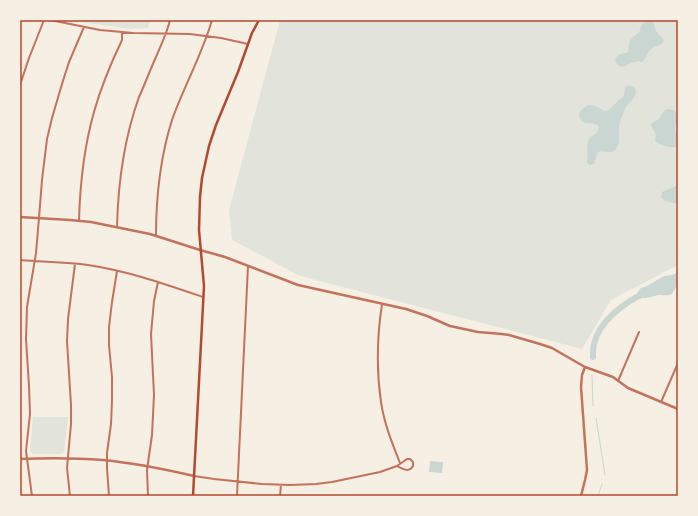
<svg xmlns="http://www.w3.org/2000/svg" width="698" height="516" font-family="'Source Sans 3',sans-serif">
  <rect width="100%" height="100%" fill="#f6efe4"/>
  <path fill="#e2e4dc" d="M67,20H150L148,28L130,29Z
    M280,20H678V265L611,300L582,349L300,276L232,240L229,210Z
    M33,417H68L64,452L62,454H33L30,451Z"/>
  <path fill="#c9d6d2" d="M648,20C657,21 653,27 657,32C659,35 662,37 664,40C661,48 657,44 651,49C647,53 646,59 642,62C640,62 638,61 635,62C629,62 624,71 617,64C613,61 617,55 621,54C623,53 625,53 627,53C630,48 628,45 630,41C632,37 634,37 637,34C643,30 637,26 648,20Z
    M628,85L635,88C638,97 631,100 626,107C624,110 623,115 621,118C620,121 619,124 619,128C618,135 621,143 616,149C611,155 604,150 598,152L594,164L589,165L587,162C589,149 583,140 597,133L599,127L598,125C590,121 580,127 579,114C587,101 593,104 604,111L609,110L619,100L624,96L625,87Z
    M667,109L674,110L678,113L677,120L675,127V131L678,135V147C671,148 660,146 655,141L656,134L652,128L651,124L654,122L659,119L664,111Z
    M678,185V204L665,201L661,197L662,192Z
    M677,273H678V287H676L672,294C667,296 664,295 659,295C651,296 646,301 637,295V293L641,288L647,286L664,276L672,275Z
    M430,461L443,462L442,473L429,472Z"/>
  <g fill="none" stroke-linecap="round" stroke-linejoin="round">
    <path stroke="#c9d6d2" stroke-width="1" d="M592,375L593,406
      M596,418L605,475
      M598,496L602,484"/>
    <path stroke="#c9d6d2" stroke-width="6" d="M593,357C593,353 593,348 594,344C599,321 625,302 645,293"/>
    <path stroke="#c5725c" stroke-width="2" d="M50,20L100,30L133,33L190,34L221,38L248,44
      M20,85L29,58L44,20
      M79,221C80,184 84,147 94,112C101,87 111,63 122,40V32
      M117,227C118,183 124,139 139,97C145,84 150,70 156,57C161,45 167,33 170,20
      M156,236C156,196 160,158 172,120C184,86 202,55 212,20
      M20,260C43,262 65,262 88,265C128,271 165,284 203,297
      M382,304C377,337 376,368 381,402C384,423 392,443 400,463
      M618,381L639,332
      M661,402L678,363
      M194,476L214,479L262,484L290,485L316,484L332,482L380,472L397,466L407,459H410L413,462V466C409,473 403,469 397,466
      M32,496L26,451L30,414L29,386L26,339L27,307L36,253L39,218L42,180L47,139L52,118L62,84L69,62L84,27
      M70,496L67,468L71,424V405L67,341L68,319L75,264
      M109,496L107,468V453L111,424L112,401V377L109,345V327L112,302L117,271
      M148,496L147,470L152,435L154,395L151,334L154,301L158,282
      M237,496L248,266
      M280,496L281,485"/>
    <path stroke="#c5725c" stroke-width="2.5" d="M20,217L70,220L91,222L150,234L200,250L225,257L298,285L406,309L427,316L450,326L478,332L502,334L509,335L540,344L552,348L585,367L613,377L628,388L678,409
      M20,459C48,458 75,458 103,460C134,463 164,469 194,476
      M581,496L585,480L587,470L581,387L582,375L585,367"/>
    <path stroke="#b5482f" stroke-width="2.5" d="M193,496L204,286L199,230L200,197L202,178L209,146L216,125L238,72L252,33L259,20"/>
  </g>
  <rect width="698" height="516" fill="none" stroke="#f6efe4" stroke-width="42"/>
  <rect x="21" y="21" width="656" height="474" fill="none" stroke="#b5482f" stroke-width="1.5"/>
</svg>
